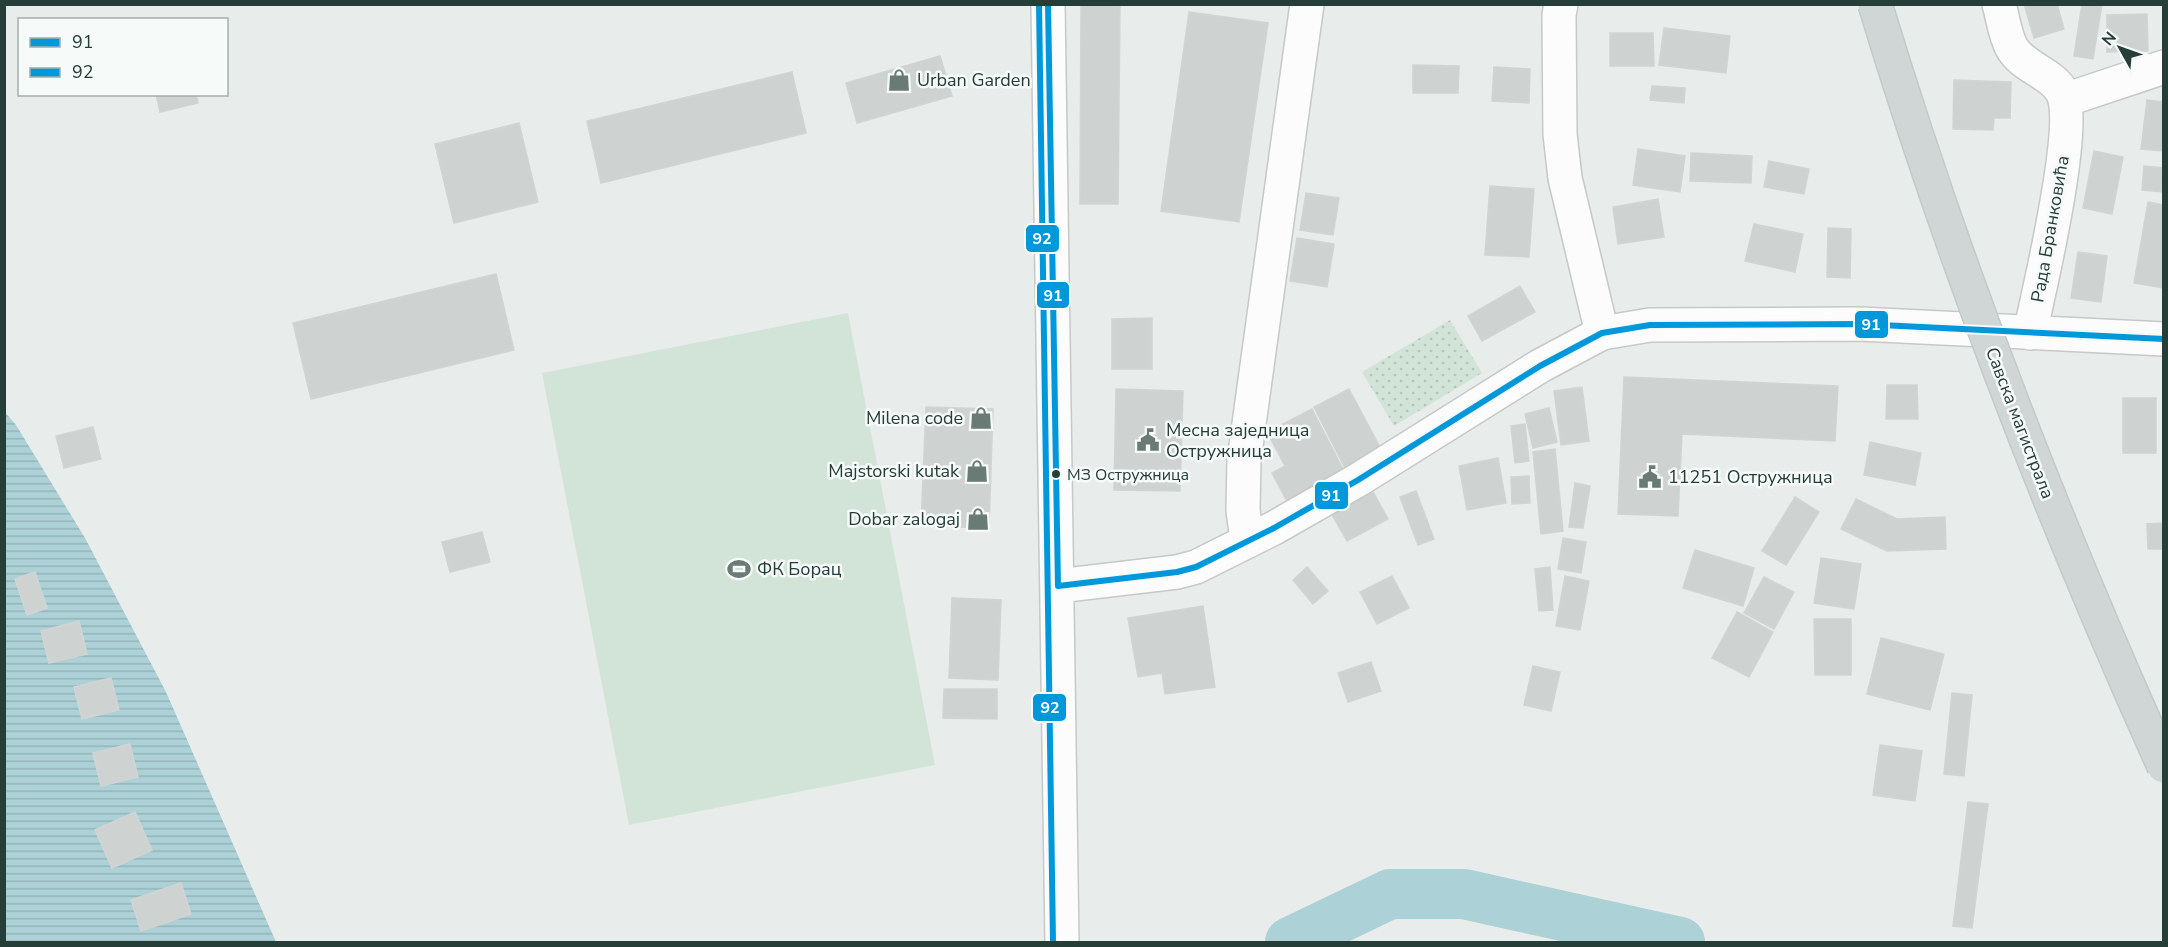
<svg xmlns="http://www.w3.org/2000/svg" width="2168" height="947" font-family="'Nunito Sans',sans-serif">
  <defs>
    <pattern id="park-dots" width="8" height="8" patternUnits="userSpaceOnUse" patternTransform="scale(1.5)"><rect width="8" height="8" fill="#d2e4d7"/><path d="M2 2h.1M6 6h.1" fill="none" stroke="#b4c5b9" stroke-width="1.8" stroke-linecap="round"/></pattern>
    <pattern id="water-rules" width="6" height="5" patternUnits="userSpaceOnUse" patternTransform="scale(1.5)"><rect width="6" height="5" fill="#acd1d6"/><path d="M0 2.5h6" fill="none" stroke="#94b4b8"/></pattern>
  </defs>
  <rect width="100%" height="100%" fill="#e8ecea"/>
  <path fill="#d2e4d7" d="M848,313L935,765L629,825L542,373Z"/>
  <path fill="url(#park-dots)" d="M1450,320L1482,373L1394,426L1362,372Z"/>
  <path fill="url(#water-rules)" d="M4,411L16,425L85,538L166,692L276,942H5Z"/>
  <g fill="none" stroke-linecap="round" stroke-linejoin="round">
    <path stroke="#acd1d6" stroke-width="50" d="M1290,942L1390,894H1464L1680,942"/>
  </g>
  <path fill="#ced3d1" stroke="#d0d5d3" stroke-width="1.5" d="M1081,4H1120L1118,204H1080Z
    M2024,4H2057L2064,29L2034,38Z
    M2082,4H2102L2093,59L2074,56Z
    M1189,12L1268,23L1239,222L1161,211Z
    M2147,14L2148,51L2107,52V15Z
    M1664,28L1730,36L1726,73L1659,65Z
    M1610,33H1653L1654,66H1610Z
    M940,56L952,96L857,123L846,83Z
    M1413,65L1459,66L1458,93H1413Z
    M1494,67L1530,69L1529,103L1492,101Z
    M792,72L806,133L601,183L587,121Z
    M1954,80L2011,82L2010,118H1994L1993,130L1953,129Z
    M1652,86L1685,88L1684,103L1650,100Z
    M156,94H196L198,103L160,112Z
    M2147,100L2164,102V151L2141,149Z
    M519,123L538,202L454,223L435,144Z
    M1638,149L1685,156L1680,192L1633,185Z
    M2094,151L2123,157L2112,214L2083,208Z
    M1691,153L1752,156L1751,183L1690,181Z
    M1769,161L1809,169L1804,194L1764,187Z
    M2144,166L2164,168V192L2142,190Z
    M1490,186L1534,189L1529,257L1485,255Z
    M1306,193L1339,198L1333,235L1300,230Z
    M1658,199L1664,237L1618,244L1613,207Z
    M2148,202L2164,205V288L2134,283Z
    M1754,224L1803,234L1795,272L1745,261Z
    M1828,228L1851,229L1850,278L1827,277Z
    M1297,238L1334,244L1327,287L1290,281Z
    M2078,252L2107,256L2101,302L2071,298Z
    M496,274L514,350L311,399L293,323Z
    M1520,286L1535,312L1482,341L1468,316Z
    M1152,318V369H1112V319Z
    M1624,377L1838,386L1835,441L1682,434L1678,516L1618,514Z
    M1887,385H1917L1918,419H1886Z
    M1582,387L1589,441L1561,445L1554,391Z
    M1116,389L1183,391L1180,491L1114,490Z
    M1349,389L1382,451L1346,470L1314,407Z
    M2123,398H2156V453H2123Z
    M926,407L993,409L989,528L921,526Z
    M1549,408L1557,442L1533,448L1525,414Z
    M1312,409L1344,471L1287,501L1272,473L1285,466L1267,432Z
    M1525,424L1529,461L1515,463L1511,426Z
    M93,427L101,459L64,468L56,436Z
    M1870,442L1921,453L1915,485L1864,475Z
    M1555,449L1563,531L1541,534L1533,452Z
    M1498,458L1506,503L1467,510L1459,466Z
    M1529,476L1530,503L1512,504L1511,477Z
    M1575,483L1590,486L1583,528L1569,527Z
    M1371,488L1388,519L1347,541L1330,511Z
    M1416,491L1434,539L1418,545L1400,497Z
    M1795,497L1819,512L1786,565L1762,551Z
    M1856,499L1897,519L1945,517L1946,549L1887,551L1841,529Z
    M2164,523V549H2148L2147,524Z
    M482,532L490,562L450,572L442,542Z
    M1563,538L1586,542L1581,573L1558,569Z
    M1695,550L1754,568L1743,606L1683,588Z
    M1821,558L1861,564L1854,609L1814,603Z
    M1307,567L1328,591L1313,604L1293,580Z
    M1550,567L1553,610L1539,611L1535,569Z
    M35,572L47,608L27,615L15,579Z
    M1392,576L1409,608L1377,624L1360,592Z
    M1565,576L1589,581L1580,630L1556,626Z
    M1764,577L1794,592L1774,629L1744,613Z
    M952,598L1001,600L998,680L949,678Z
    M1203,606L1215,687L1165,694L1162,673L1138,677L1128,618Z
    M1737,612L1773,632L1749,677L1712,658Z
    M1814,619H1851V675H1815Z
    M79,621L87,654L49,663L41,631Z
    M1881,638L1944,654L1930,710L1867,694Z
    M1371,662L1381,691L1348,702L1338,673Z
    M1533,666L1560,672L1551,711L1524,705Z
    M111,678L119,710L82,719L74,687Z
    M944,689H997V719L943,718Z
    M1952,693L1972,695L1964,776L1944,774Z
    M130,744L138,777L101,786L93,753Z
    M1880,745L1922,751L1915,801L1873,795Z
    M1968,802L1988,804L1972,928L1953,926Z
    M135,812L152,850L112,868L95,830Z
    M181,883L191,914L141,931L131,900Z"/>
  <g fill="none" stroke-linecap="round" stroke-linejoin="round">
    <g stroke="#c5c9c7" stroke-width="36">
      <path id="minor" d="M1561,4L1559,15L1560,134L1565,178L1602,333
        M1999,4C2003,18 2005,36 2012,48C2023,67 2049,72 2061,90C2080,121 2039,291 2030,333
        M2065,100L2164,67
        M1247,541L1243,510L1244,460L1307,4"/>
    </g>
    <g stroke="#c5c9c7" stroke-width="36">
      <path id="tertiary" d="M1048,4L1062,942
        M1058,586L1177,572L1196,567L1274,528L1358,480L1540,366L1602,333L1650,325L1860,324L2164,339"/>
    </g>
    <use href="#minor" stroke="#fcfcfc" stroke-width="33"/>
    <use href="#tertiary" stroke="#fcfcfc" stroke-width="33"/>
    <g stroke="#c3cac8" stroke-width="36" stroke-linecap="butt">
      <path id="primary-bridge" d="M1875,4C1954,265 2052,518 2164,766"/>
    </g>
    <use href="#primary-bridge" stroke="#d0d6d5" stroke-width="33"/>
    <g stroke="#f6faf8" stroke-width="10">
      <path id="bus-1" d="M1048,4L1058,586
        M1058,586L1177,572L1196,567L1274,528L1358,480L1540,366L1602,333L1650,325L1860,324L2164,339"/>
    </g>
    <g stroke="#f6faf8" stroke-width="10">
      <path id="bus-2" d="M1039,4L1053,942"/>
    </g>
    <use href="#bus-1" stroke="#0098da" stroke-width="6"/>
    <use href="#bus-2" stroke="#0098da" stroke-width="6"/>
  </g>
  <defs>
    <g id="shop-bare" transform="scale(1.8)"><path d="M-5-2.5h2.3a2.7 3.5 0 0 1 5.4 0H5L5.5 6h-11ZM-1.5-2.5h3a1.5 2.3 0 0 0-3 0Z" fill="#6a7b76" stroke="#f6faf8" stroke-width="2.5" paint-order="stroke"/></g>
    <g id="civic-bare" transform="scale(1.8)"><path d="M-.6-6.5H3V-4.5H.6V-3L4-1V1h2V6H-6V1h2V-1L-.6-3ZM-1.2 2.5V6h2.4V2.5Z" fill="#6a7b76" stroke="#f6faf8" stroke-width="2.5" paint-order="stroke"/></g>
    <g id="stadium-bare" transform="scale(1.8)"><path d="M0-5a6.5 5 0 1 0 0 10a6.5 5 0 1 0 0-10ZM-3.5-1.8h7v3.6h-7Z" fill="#6a7b76" stroke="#f6faf8" stroke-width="2.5" paint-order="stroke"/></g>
  </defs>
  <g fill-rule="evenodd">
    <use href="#shop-bare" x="899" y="80"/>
    <use href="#shop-bare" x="981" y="418"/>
    <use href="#civic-bare" x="1148" y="440"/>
    <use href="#shop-bare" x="977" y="471"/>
    <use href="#civic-bare" x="1650" y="477"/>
    <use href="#shop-bare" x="978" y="519"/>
    <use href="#stadium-bare" x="739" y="569"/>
  </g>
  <circle fill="#263e38" stroke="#f6faf8" stroke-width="2" cx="1056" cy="474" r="5"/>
  <g text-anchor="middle" stroke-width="5" stroke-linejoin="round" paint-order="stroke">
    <g font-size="16" fill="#263e38" stroke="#f6faf8" text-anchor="start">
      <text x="1067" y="480">МЗ Остружница</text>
    </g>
    <g font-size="18" fill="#263e38" stroke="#f6faf8" text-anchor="start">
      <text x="917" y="86">Urban Garden</text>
      <text x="963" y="424" text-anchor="end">Milena code</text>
      <text x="1166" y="436">Месна заједница<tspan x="1166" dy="21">Остружница</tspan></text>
      <text x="959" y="477" text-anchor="end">Majstorski kutak</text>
      <text x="1668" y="483">11251 Остружница</text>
      <text x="960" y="525" text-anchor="end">Dobar zalogaj</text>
      <text x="757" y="575">ФК Борац</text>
    </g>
    <g font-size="18" fill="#263e38" stroke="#f6faf8">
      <text transform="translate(2050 229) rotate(-80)" y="6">Рада Бранковића</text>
      <text transform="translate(2020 423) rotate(69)" y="6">Савска магистрала</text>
    </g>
  </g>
  <g stroke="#f6faf8" stroke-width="2">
    <rect x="1025" y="224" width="35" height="29" rx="6" fill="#0098da"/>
    <rect x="1036" y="281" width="34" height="28" rx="6" fill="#0098da"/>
    <rect x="1854" y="310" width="35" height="29" rx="6" fill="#0098da"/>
    <rect x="1314" y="481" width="35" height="29" rx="6" fill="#0098da"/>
    <rect x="1032" y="693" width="35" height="29" rx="6" fill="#0098da"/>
  </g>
  <g font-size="16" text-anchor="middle" font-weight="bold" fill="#fff">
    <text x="1042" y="244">92</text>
    <text x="1053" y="301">91</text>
    <text x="1871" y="330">91</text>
    <text x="1331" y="501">91</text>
    <text x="1050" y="713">92</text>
  </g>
  <rect width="2168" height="947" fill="none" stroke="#263e38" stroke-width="12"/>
  <rect x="18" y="18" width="210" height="78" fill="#f6faf8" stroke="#a3afab" stroke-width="1.5"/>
  <rect x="30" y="38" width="30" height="9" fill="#0098da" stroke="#a3afab" stroke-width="1.5"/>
  <text x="72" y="48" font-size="18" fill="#263e38">91</text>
  <rect x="30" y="68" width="30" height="9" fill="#0098da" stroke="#a3afab" stroke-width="1.5"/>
  <text x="72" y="78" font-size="18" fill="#263e38">92</text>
  <g transform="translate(2120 48) rotate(310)" stroke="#f6faf8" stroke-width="4.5" paint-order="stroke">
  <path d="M0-4.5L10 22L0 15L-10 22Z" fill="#263e38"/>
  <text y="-9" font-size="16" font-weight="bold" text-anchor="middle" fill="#263e38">N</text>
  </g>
</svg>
